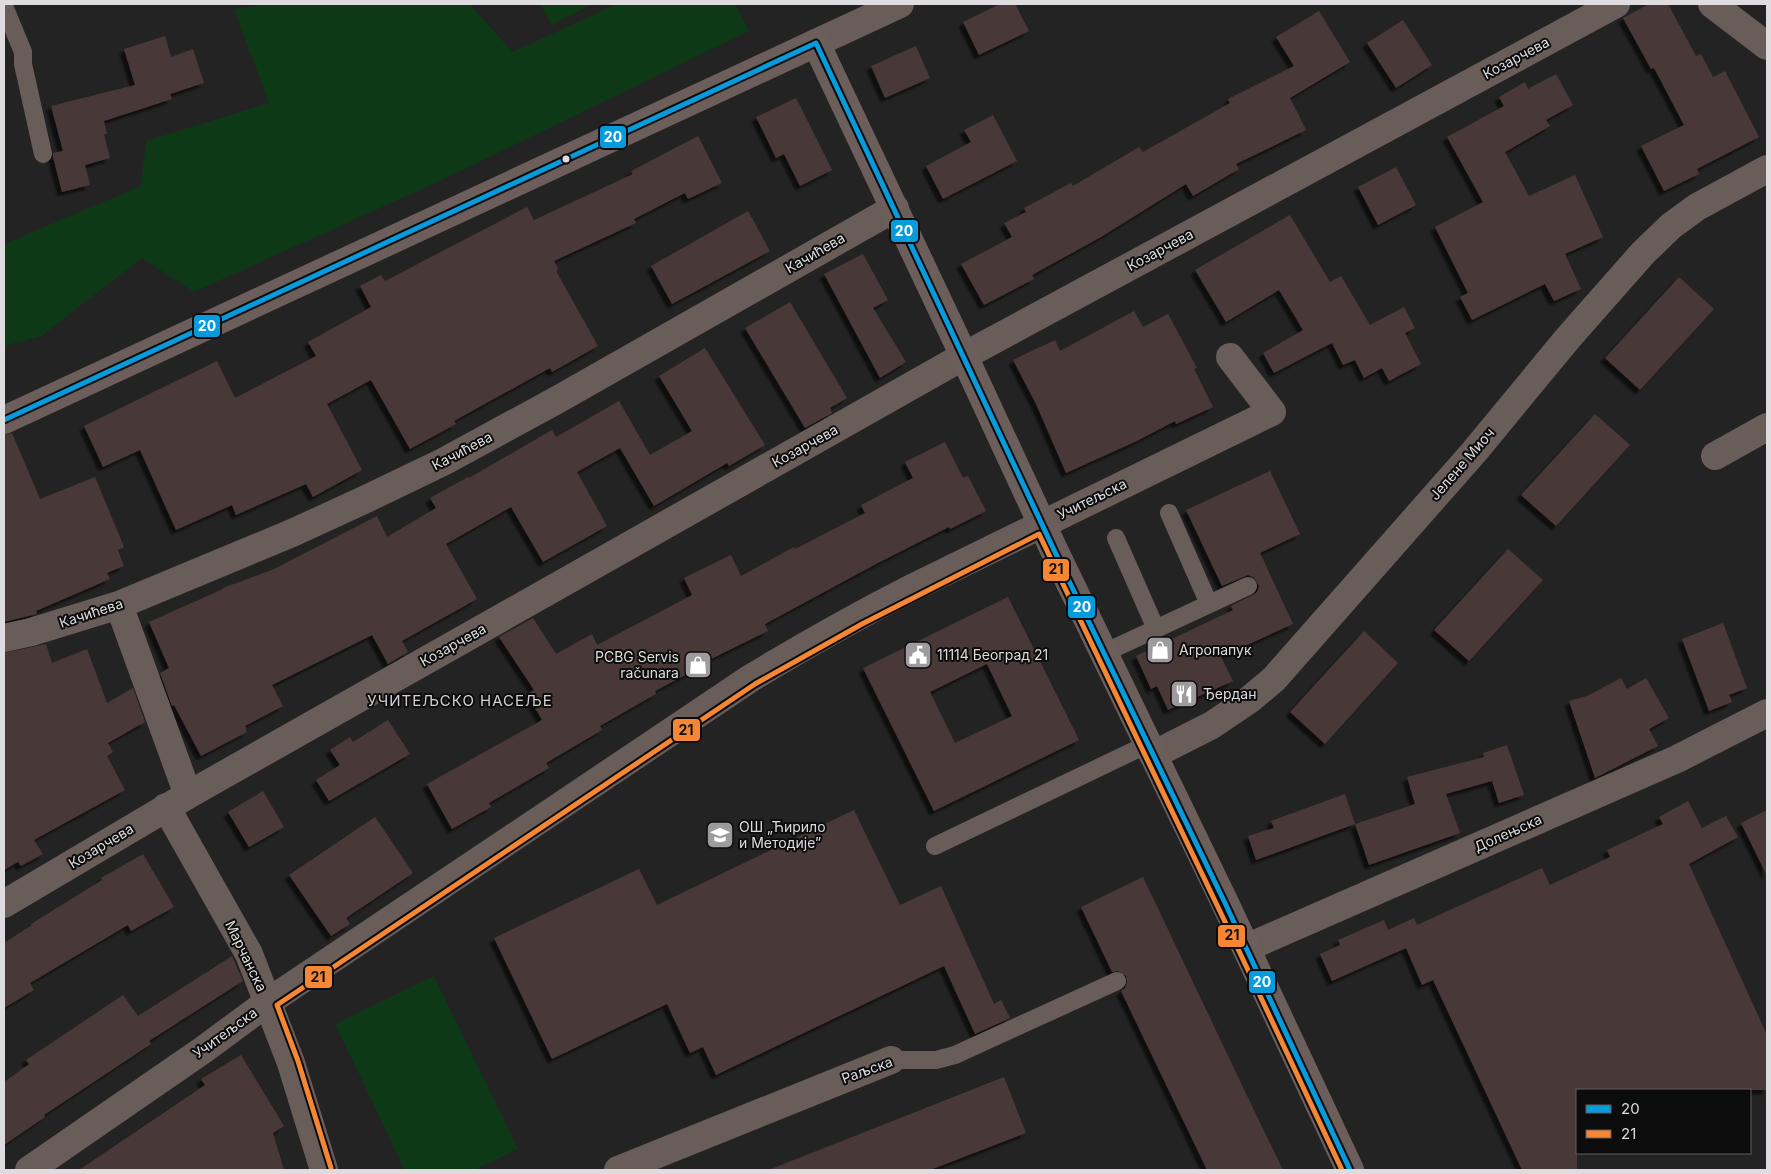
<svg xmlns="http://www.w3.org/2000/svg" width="1771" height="1174" font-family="Inter,sans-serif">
  <defs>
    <filter id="shadow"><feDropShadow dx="-4.5" dy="4.5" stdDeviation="1" flood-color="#0009"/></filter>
  </defs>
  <rect width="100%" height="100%" fill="#242324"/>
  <path fill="#0e3916" d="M271,4H469L513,52L616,4H735L749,31L442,180L194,292L142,258L41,336L4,346V244L141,186L146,141L269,103L234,9Z
    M540,4H593L552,25Z
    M434,976L518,1149L474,1170H405L335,1024Z"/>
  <path fill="#4a3838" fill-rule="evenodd" filter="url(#shadow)" d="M1000,4H1015L1029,31L979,55L963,22Z
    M1649,4H1668L1696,56L1701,54L1713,77L1725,71L1759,137L1697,169L1699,174L1664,191L1641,146L1684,125L1654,68L1651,69L1623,18Z
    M1319,11L1350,62L1290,98L1306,130L1236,164L1239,169L1193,196L1186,184L1101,237L1032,275L1034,279L984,305L961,264L1012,237L1004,223L1026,212L1024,208L1071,183L1073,186L1139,147L1143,152L1230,103L1228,99L1294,66L1276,37Z
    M1403,20L1432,65L1396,88L1367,43Z
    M165,36L171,57L193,49L204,83L170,94L172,99L104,121L107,134H104L110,158L85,165L90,185L62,192L53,157V153L63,151L51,106L135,85L124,49Z
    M916,46L930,78L885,98L871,66Z
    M1556,74L1573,105L1546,120L1550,126L1505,152L1529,196L1575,175L1603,237L1565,254L1581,289L1554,301L1545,284L1472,320L1460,297L1468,293L1435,227L1483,202L1447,137L1504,106L1499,97L1525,82L1528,89Z
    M796,98L832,170L800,186L784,154L776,158L756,117Z
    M993,115L1017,161L943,199L926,166L971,142L964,130Z
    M698,136L722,183L688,199L685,193L634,219L636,223L554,261L558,269L556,271L598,346L552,372L550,368L454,421L456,424L410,449L371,380L327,404L362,470L313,497L306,484L236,515L232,505L176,530L140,450L103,467L84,426L217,361L235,398L316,356L308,342L371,307L360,286L381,275L385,281L527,207L534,220L633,174L631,171Z
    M1396,167L1416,205L1378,225L1358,187Z
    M748,211L770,251L672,304L651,266Z
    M1290,215L1330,282L1341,276L1370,325L1404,307L1415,328L1405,333L1421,364L1389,381L1382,368L1364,378L1355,360L1343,365L1332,343L1274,373L1263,353L1303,330L1279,290L1226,322L1195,270Z
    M863,254L888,300L873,308L906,362L880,378L824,274Z
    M1679,277L1714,309L1640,390L1605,358Z
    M790,302L847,398L830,408L832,413L805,428L745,328Z
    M1134,311L1143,327L1168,314L1197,368L1194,369L1213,407L1176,424L1175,421L1137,441L1066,473L1036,404L1013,360L1055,340L1060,351Z
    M705,348L765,445L729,466L727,463L654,506L620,448L577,472L607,526L543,562L511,507L446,544L477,599L402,641L408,652L388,664L372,635L272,685L283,706L245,726L247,732L201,756L174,705L172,706L160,673L169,668L149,622L223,589V588L272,570L377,516L387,537L436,508L430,498L468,477L469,478L552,430L556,437L619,401L650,455L692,431L659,376Z
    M1595,414L1630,445L1556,526L1521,495Z
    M12,433L40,499L95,477L124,547L118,550L124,566L107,573L110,579L36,611L37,614L4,622V435Z
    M945,442L963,478L968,476L986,511L950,529L949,527L876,564L765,624L768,631L711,659L712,661L655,691L656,694L600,726L602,730L546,763L549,768L489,803L491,807L452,829L427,784L542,720L527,694L534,690L499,637L533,618L556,654L592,634L597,645L692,595L684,578L731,555L741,576L794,547L795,549L865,513L861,505L913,478L905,462Z
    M1270,471L1300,534L1260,553L1293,624L1221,657L1233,681L1168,710L1157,686L1151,689L1136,656L1233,610L1231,606L1253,595L1257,592L1259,586L1254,578L1248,575L1222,586L1186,510Z
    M1508,549L1543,580L1469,661L1434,630Z
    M1008,597L1079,740L934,811L863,668ZM987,664L1012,716L955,743L930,692Z
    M1723,623L1747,688L1729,695L1732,702L1709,711L1682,639Z
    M1364,631L1398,663L1325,744L1290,712Z
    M46,644L52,663L87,649L107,703L133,688L145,722L108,743L113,752L107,756L125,790L34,840L43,854L21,866L18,862L4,870V653Z
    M1621,678L1627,689L1646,678L1669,718L1649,729L1658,746L1595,778L1569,701L1587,696Z
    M388,720L410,754L329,801L316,780L340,765L330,750L350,737L353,742Z
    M1507,745L1524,795L1499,803L1492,781L1446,794L1460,833L1369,865L1355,824L1415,804L1407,777L1484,757L1483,753Z
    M263,791L284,827L249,847L228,812Z
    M1345,794L1355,824L1256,860L1248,836L1274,828L1271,821Z
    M1688,801L1702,828L1726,816L1738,837L1689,864L1767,1035V1090H1577V1170H1522L1433,980L1422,985L1406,948L1332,981L1320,954L1340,945L1338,940L1384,920L1388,930L1414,918L1417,925L1542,868L1550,885L1610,857L1607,850L1663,824L1659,817Z
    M854,810L900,905L941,886L994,1004L1001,1000L1010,1018L975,1034L944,966L716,1075L703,1047L690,1053L667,1004L552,1059L494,938L639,869L657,905Z
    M1767,810V876L1741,823Z
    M375,817L413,873L346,918L350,924L331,936L289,875Z
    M143,854L174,907L131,931L128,925L30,983L34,990L4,1008V943L32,925L31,924L102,880L101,878Z
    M1143,877L1250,1102L1283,1170H1207L1121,991L1125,988L1127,982L1126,976L1118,971L1112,972L1081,907Z
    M232,956L243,981L149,1041L151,1044L44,1115L45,1117L4,1145V1082L29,1064L26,1060L123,995L138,1016Z
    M241,1055L284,1126L273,1133L284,1170H79L205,1085L201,1079Z
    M1004,1077L1026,1133L930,1170H771V1169Z"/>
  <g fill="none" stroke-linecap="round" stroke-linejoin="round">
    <path stroke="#695d59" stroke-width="18" d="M4,6L23,52V64L43,154
      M1169,513L1209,604
      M1116,538L1156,629
      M1104,653L1248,586
      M935,846L1148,744
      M891,1060H936L955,1055L1117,981"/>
    <path stroke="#695d59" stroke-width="28" d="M1712,4L1767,46
      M816,43L900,4
      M1715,456L1767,427
      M119,605L188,795
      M4,638L31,632L119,605L292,533L364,500L443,462L557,400L895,208
      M1153,755L1212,725L1249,700L1274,679L1474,452L1568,338L1643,253L1671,226L1697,207L1767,169
      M166,807L249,954L291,1063L324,1170
      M4,904L188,795L964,356L1616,4
      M1246,948L1677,759L1767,713
      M29,1170L203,1050L268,1002L751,678C804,646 857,616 912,588L1272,412L1230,357
      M618,1170L891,1060"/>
    <path stroke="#6c5f5b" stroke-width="28" d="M4,420L816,43L964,356L1054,550L1225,903L1350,1170"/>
    <g stroke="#0d0c0d" stroke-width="9">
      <path id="bus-1" d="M816,43L1054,550L1225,903L1350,1170
        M4,420L816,43"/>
    </g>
    <g stroke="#0d0c0d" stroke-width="9">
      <path id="bus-2" d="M331,1168L298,1061L277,1005L755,684L862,624L1039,534L1239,951L1342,1170"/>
    </g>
    <use href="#bus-1" stroke="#069bdc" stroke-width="5"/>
    <use href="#bus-2" stroke="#f58634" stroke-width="5"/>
  </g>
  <defs>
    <g id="shop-square" transform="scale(1.4375)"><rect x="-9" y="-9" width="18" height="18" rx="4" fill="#9d9b9d" stroke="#0d0c0d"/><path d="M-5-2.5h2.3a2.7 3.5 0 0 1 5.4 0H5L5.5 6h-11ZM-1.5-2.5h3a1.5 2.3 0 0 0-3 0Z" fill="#fff"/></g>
    <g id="civic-square" transform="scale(1.4375)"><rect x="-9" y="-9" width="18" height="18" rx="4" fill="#9d9b9d" stroke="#0d0c0d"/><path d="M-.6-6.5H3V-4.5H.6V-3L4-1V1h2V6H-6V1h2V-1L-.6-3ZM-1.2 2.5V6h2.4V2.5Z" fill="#fff"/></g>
    <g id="restaurant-square" transform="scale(1.4375)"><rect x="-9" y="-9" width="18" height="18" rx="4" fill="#9d9b9d" stroke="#0d0c0d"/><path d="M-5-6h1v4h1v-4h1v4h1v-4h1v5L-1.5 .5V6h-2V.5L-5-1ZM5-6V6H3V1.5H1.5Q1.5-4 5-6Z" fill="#fff"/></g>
    <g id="school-square" transform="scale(1.4375)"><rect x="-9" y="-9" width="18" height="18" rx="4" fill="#9d9b9d" stroke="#0d0c0d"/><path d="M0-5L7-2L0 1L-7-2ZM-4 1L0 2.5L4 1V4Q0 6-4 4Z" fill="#fff"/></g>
  </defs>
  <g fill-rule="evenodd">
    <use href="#shop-square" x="1160" y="650"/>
    <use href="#civic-square" x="918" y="655"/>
    <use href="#shop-square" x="698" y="665"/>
    <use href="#restaurant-square" x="1184" y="694"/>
    <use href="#school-square" x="720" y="835"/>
  </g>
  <circle fill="#dedcde" stroke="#0d0c0d" stroke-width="2" cx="566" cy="159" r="4.5"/>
  <g text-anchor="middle" stroke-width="4" stroke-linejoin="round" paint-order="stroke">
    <g font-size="14" fill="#dedcde" stroke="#0d0c0d">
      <text transform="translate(1516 58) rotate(-28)" y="5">Козарчева</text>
      <text transform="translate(1160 250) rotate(-28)" y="5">Козарчева</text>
      <text transform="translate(815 253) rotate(-30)" y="5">Качићева</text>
      <text transform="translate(805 446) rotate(-29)" y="5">Козарчева</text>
      <text transform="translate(462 451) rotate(-28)" y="5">Качићева</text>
      <text transform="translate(1462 464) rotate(-49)" y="5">Јелене Миоч</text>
      <text transform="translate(1092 499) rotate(-26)" y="5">Учитељска</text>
      <text transform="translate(91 613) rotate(-18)" y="5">Качићева</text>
      <text transform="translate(453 645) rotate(-29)" y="5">Козарчева</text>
      <text transform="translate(1508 833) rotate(-24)" y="5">Долењска</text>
      <text transform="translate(101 846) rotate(-31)" y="5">Козарчева</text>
      <text transform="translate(246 956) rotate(64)" y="5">Марчанска</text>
      <text transform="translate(225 1033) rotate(-36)" y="5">Учитељска</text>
      <text transform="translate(867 1070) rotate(-20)" y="5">Раљска</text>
    </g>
    <g font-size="14" fill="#dedcde" stroke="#0d0c0d" text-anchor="start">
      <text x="1179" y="655">Агропапук</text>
      <text x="937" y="660">11114 Београд 21</text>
      <text x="679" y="662" text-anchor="end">PCBG Servis<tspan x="679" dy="16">računara</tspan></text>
      <text x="1203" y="699">Ђердан</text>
      <text x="739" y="832">ОШ „Ћирило<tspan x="739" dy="16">и Методије”</tspan></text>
    </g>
    <g font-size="15" letter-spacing="1" fill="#d2ced2" stroke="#0d0c0d">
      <text x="460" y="706">УЧИТЕЉСКО НАСЕЉЕ</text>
    </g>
  </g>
  <g stroke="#0d0c0d" stroke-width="2">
    <rect x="599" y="125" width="28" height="24" rx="5" fill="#069bdc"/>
    <rect x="890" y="219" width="29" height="24" rx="5" fill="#069bdc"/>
    <rect x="193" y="314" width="28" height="24" rx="5" fill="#069bdc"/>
    <rect x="1042" y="558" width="28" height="24" rx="5" fill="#f58634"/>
    <rect x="1067" y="595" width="29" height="24" rx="5" fill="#069bdc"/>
    <rect x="672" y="718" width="29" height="24" rx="5" fill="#f58634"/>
    <rect x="1217" y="924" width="29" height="24" rx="5" fill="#f58634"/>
    <rect x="304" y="965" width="29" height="24" rx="5" fill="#f58634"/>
    <rect x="1248" y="970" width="28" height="24" rx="5" fill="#069bdc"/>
  </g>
  <g font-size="14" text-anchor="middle" font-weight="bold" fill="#fff">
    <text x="613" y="142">20</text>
    <text x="904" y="236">20</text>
    <text x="207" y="331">20</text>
    <text x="1082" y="612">20</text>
    <text x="1262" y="987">20</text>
  </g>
  <g font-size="14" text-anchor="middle" font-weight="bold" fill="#111">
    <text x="1056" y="574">21</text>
    <text x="686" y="735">21</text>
    <text x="1232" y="940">21</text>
    <text x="318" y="982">21</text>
  </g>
  <rect width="1771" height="1174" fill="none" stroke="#dedcde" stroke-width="10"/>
  <rect x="1576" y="1089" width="175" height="65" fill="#0d0c0d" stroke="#615f61"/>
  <rect x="1586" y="1105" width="25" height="8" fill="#069bdc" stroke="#615f61"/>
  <text x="1621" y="1114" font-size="15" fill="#dedcde">20</text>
  <rect x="1586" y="1130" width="25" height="8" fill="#f58634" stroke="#615f61"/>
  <text x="1621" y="1139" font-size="15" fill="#dedcde">21</text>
</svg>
